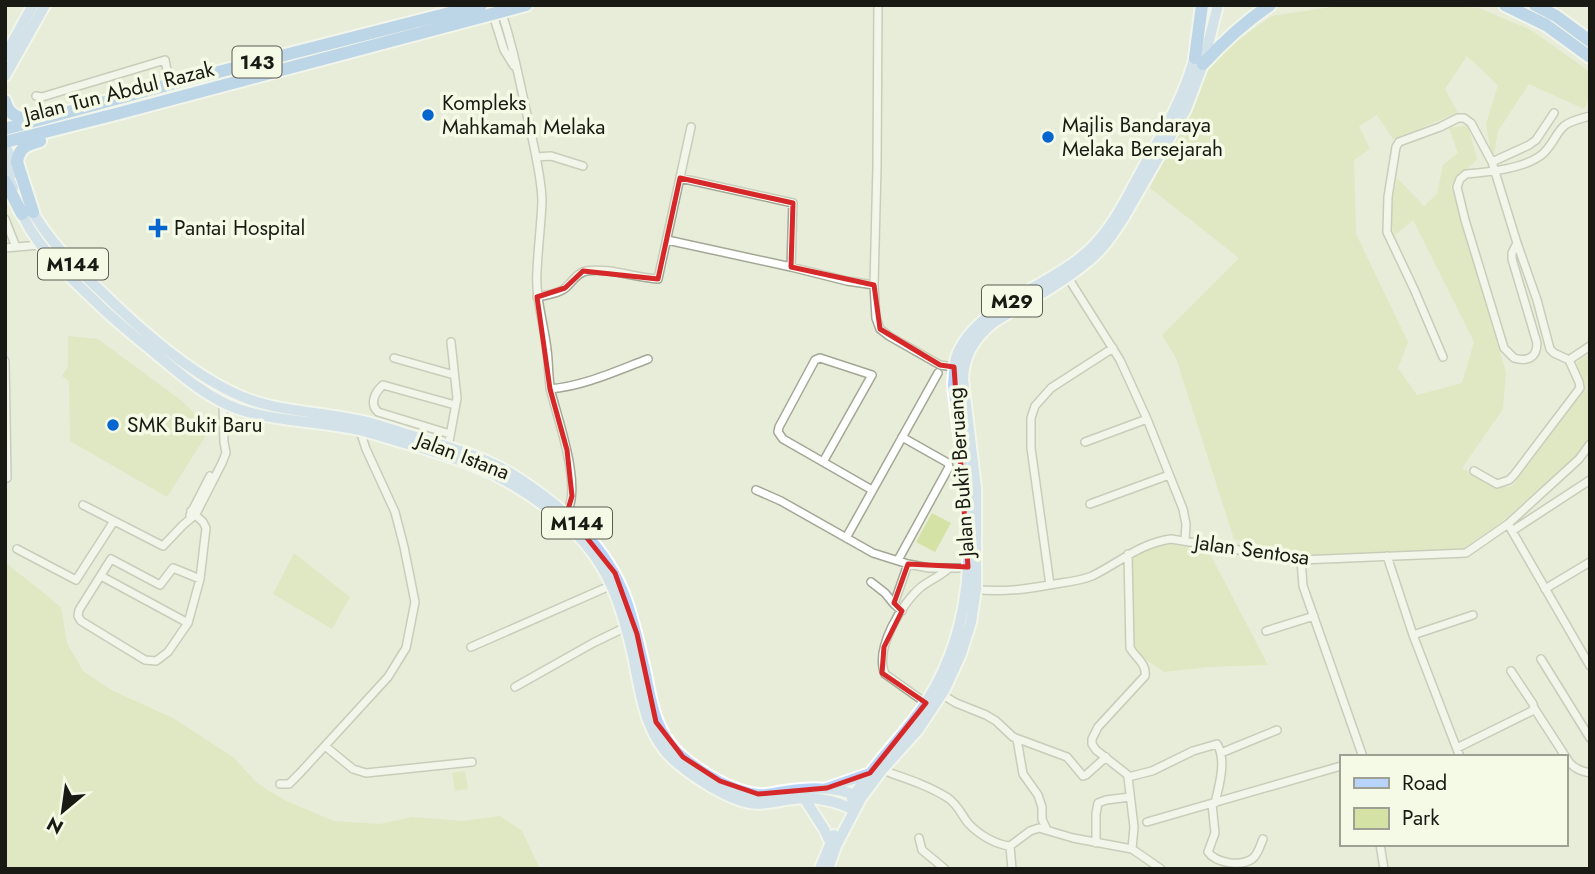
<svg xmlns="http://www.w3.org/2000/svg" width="1595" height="874" font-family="Jost,sans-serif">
  <rect width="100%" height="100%" fill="#e8edd9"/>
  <path fill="#d4e2a6" d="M1344,5H1439L1479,8L1531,30L1590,72V96L1584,109L1529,84L1498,131L1494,154L1491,153L1486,124L1498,85L1467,56L1445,89L1458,113L1393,139L1377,115L1359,126L1370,149L1354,160L1356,234L1408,342L1398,368L1417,395L1462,383L1474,342L1413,220L1394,236L1390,214L1397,178L1424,206L1437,194L1443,165L1458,153L1449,128L1468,125L1477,159L1451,186L1506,373L1503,409L1462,468L1496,489L1512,486L1585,389L1576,363L1590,353V435L1577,455L1503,521L1464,548L1314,557L1234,539L1176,358L1162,335L1239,258L1150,188L1210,64L1230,46L1272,16Z
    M68,336L98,339L182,401L201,420L207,434L167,497L70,441L69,381L62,376L68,366Z
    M932,513L951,523L935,552L916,542Z
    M1171,544L1209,552L1268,665L1209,667L1164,672L1139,655L1134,648L1132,625L1131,558L1151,545Z
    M294,553L350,597L332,629L273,594Z
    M5,562L61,607L67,643L83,671L113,691L173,718L233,757L257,783L284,800L334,821L380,824L412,817L463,821L500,816L522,831L540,869H5Z
    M465,771L468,789L455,791L452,773Z"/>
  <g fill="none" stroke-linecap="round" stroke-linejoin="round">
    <g stroke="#a3a795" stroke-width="10">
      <path id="street" d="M490,5L504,50L514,66
        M499,5C513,44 520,84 529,124C534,146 542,180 542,202C541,225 538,248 537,271C535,298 544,323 547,350C549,364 548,378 551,392C558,420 584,491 565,515
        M878,5L877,167L874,285L876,318L880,329L889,336L940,365L954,367
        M36,96L42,97L165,60L170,85
        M536,157L551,156L583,166
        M1492,162L1529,145L1536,140L1554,113
        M680,178L793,203L791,267
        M5,219L16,247
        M667,240L791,267L847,281L874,285
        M1517,243L1512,253V259L1537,343C1537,358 1527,362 1514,358L1504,348L1465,220L1457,187L1460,179L1466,174C1488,172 1522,169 1540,156C1551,149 1555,134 1564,126C1570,121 1582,118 1590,116
        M5,248L40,245
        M1067,276L1120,360L1147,419L1183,509L1186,524L1185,540
        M537,297C546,295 557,294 564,289C572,283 576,273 586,271C609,267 635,278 658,279L691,127
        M1443,357L1414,289L1387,232L1388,197L1396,147L1399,142L1440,127L1458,118H1464L1471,123L1492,162L1517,243L1537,300L1550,349L1554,353L1569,360L1590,346
        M394,358L454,375
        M5,361L7,478H5
        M550,389C584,386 616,371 648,359
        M450,434L378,412C369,404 375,392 383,385L455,405
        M1085,442L1147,419
        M448,447L457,398L451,342
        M823,462L872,375L820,358L815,360L779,427L778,432L783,439L872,490
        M1474,471L1497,484L1509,480L1514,475L1580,388L1579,382L1569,360
        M756,490L781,501L873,553L908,564L929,568H969
        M1090,504L1169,475
        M83,505L163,546L183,525L196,514L222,463L226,453L224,442L223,403
        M191,511L203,522L206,528L200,579L188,623L168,652L156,661L145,660L81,621L78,616L79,610L111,559L160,585L173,568L200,579
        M190,515L210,476
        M1508,524L1590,666
        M1512,531L1590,480
        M846,538L938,373
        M17,549L76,580L114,521
        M1128,554L1130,648C1136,658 1147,664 1145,676L1098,727L1092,739V744L1096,750L1129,776
        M1387,556L1413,635L1460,757
        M898,560L949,467L948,463L902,437
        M1301,560L1303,586L1363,757
        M101,576L188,623
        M871,582L885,593L894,604
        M1050,585L1031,448V418L1035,406L1051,388L1113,348
        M973,589C1001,593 1027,589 1055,584C1067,582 1080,581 1092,576C1119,563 1140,543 1171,539L1301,560L1466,553L1508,524L1579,459L1590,444
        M1545,589L1590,562
        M902,611L894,604L908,564
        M1266,631L1314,616
        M1413,635L1473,615
        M471,647L612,585
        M1541,659L1590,738
        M515,687L593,643L626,627
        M941,694L956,703L986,715L996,721L1013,737L1067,757L1083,776L1086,775L1106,757
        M926,703L885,674C874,649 902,603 921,587C930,580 941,576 949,568
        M1534,708L1569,762C1575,769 1581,771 1590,773
        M1017,739L1023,774L1038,795L1042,807V819L1047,830
        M325,746L353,769L366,773L472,762
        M1457,748L1532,711L1534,708L1533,704L1511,671
        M1221,753L1277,730
        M882,770C904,778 928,785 948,798C958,805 961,814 968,823C978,834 996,845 1010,846L1030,831L1039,828L1073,838L1132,849
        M280,784H289L300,773L388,677L406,648L415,602L404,547L395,512L366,449L359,428
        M1212,804L1215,833L1208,852C1216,863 1240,867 1252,859C1258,855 1260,846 1263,839
        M1147,822L1341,766
        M919,838L922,850L945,869
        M1096,843V814L1098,803L1106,800L1130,797
        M1380,844L1384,869
        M1010,846L1012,869
        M1161,869L1132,849L1134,827L1128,777L1152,771L1193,751L1217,744C1227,761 1219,785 1215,803"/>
    </g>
    <g stroke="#fff" stroke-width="14">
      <path id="primary" d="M5,56L33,5
        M5,76L45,5
        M5,144L16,173
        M5,168L13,188
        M19,206C33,245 67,274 96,302C114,320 134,336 155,353C180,374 207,398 238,409C277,422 320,421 359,430C376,434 392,440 408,444C438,453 469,462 497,476C544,501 591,537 612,587C621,607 627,630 632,651C641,691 643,735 677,763C695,778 727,799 750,803C764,806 780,800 794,799C814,796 837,801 854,810
        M30,207C48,241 77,269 105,295C146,335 208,390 264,404C294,412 326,413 357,420C375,423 392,430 410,435C447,447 485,456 518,478C564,508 607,546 626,599C635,624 640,649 646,674C652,706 657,736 684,758C704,774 732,791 758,794C767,795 776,792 785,791C810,787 839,786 861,798
        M827,788L870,773
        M804,798L824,829L830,842
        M852,799C873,763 905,736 927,701C991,599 965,496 953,384C954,376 954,366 956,358C973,307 1049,287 1087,252C1112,230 1127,197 1143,168C1164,131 1186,94 1196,52
        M820,869L834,835
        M828,869L836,846L861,798L882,770L918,730L945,689L961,654L971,622L976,589V488L963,380C963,356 975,337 994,322C1025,303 1058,286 1086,263C1102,251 1113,234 1124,217L1186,109L1203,64L1218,5"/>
    </g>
    <g stroke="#fff" stroke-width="16">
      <path id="highway" d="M1505,5L1546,25L1590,57
        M1535,5L1556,16L1590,41
        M1195,58L1202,5
        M1203,64C1224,41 1245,22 1270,5
        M5,101C8,116 20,118 33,121
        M5,129L175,83L481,5
        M5,142L116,114L526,5
        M5,181L22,214
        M33,212L17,162C19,147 27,145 40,141"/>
    </g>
    <use href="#street" stroke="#fff" stroke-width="7"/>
    <use href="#primary" stroke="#b8d4fb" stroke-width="10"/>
    <use href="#highway" stroke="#88b8f9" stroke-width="12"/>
  </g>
  <path d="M0 0H1595V874H0ZM680,178L793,203L791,267L874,285L880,329L940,365L954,367L968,567L908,564L894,603L902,611L884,647L882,673L926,703L870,773L827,788L758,794L720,781L683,757L656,722L637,634L615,573L567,513L572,496L567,450L550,389L537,297L565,288L583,271L658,279Z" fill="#e8edd9" fill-opacity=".55" fill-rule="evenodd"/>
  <path fill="none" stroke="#d62828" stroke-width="5" stroke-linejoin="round" d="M680,178L793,203L791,267L874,285L880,329L940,365L954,367L968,567L908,564L894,603L902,611L884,647L882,673L926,703L870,773L827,788L758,794L720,781L683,757L656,722L637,634L615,573L567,513L572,496L567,450L550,389L537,297L565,288L583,271L658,279Z"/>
  <g fill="#0466ce" stroke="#f5fae6" stroke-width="2.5">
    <circle cx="428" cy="115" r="7"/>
    <circle cx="1048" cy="137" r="7"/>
    <path d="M154.5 217.5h7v7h7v7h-7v7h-7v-7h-7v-7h7z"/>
    <circle cx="113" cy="425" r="7"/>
  </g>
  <g text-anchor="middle" stroke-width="7" stroke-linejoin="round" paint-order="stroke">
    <g fill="#f5fae6" stroke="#5b5d52" stroke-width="2">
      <rect x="232.5" y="46.5" width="49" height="31" rx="5"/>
      <rect x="38" y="248.5" width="70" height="31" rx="5"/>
      <rect x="982" y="285.5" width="60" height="31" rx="5"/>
      <rect x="542" y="507.5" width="70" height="31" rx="5"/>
    </g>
    <g font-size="19" font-weight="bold" fill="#191a13">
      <text x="257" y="69">143</text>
      <text x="73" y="271">M144</text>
      <text x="1012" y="308">M29</text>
      <text x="577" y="530">M144</text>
    </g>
    <g font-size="21" fill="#191a13" stroke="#f5fae6">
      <text transform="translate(119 92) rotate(-14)" y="7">Jalan Tun Abdul Razak</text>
      <text transform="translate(463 456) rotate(21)" y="7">Jalan Istana</text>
      <text transform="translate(961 472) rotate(-94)" y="7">Jalan Bukit Beruang</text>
      <text transform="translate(1252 550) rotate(8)" y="7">Jalan Sentosa</text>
    </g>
    <g font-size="21" fill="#191a13" stroke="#f5fae6" text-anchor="start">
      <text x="442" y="110">Kompleks<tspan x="442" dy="24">Mahkamah Melaka</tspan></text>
      <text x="1062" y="132">Majlis Bandaraya<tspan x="1062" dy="24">Melaka Bersejarah</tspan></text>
      <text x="174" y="235">Pantai Hospital</text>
      <text x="127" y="432">SMK Bukit Baru</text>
    </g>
  </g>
  <rect width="1595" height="874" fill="none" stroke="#191a13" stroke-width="14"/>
  <rect x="1340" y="755" width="228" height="91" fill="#f5fae6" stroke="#9da092" stroke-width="2"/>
  <rect x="1354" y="778" width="35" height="10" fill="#b8d4fb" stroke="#9da092" stroke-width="2"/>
  <text x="1402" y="790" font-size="21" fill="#191a13">Road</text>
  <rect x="1354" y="808" width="35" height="21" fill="#d4e2a6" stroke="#9da092" stroke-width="2"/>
  <text x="1402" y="825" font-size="21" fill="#191a13">Park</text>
  <g transform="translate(63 811) rotate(209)" stroke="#f5fae6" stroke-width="5" paint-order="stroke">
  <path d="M0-5L12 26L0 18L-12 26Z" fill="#191a13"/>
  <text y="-10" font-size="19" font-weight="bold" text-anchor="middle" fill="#191a13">N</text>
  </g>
</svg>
